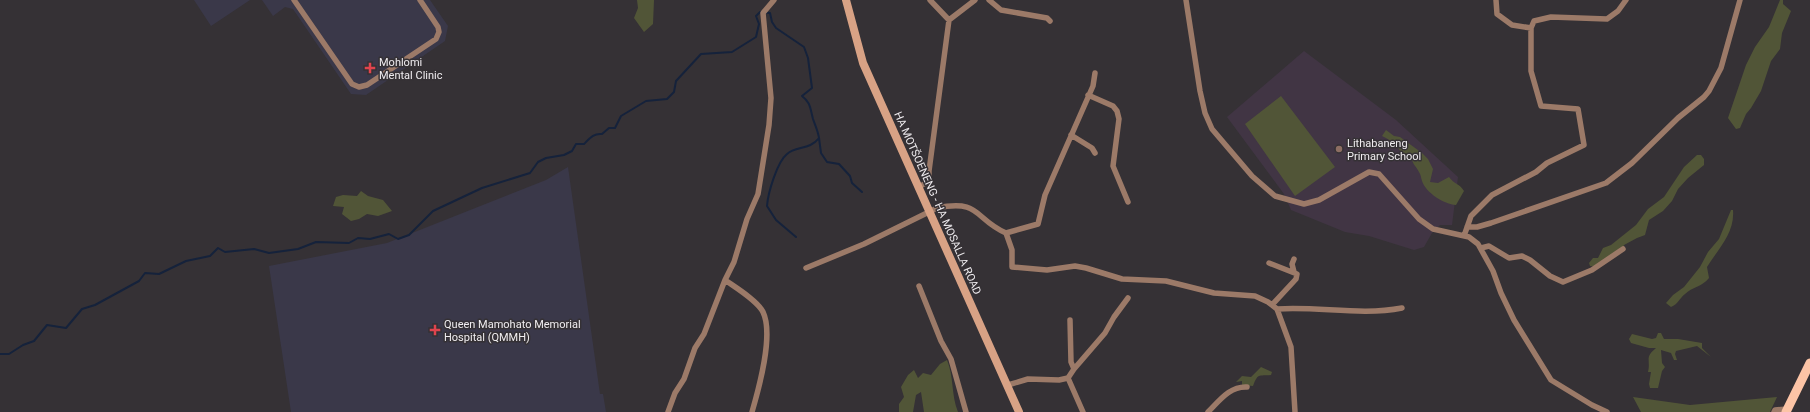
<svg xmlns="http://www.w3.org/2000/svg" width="1810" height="412" font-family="Roboto,sans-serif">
  <rect width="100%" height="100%" fill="#353135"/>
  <path fill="#413544" d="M1304,51L1396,120L1458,177L1452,225H1440L1432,233L1424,247L1414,250L1369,236L1345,232L1291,210L1284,194L1227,117Z"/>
  <path fill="#3a3849" d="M194,0H250L211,26Z
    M262,0H430L448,26L445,41L366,95L351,94L293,9L285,7L273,16Z
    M568,167L600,394H603L606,412H291L269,266L387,243L546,180Z"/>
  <path fill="#515537" d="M637,0H654L653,24L644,32L634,18L638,8Z
    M1780,0H1783V4L1791,11L1782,33L1780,49L1771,61L1761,91L1751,108L1746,114L1740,128L1736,129L1728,118L1746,65L1755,47L1769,27Z
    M1281,96L1335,167L1295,196L1245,124Z
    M1386,130L1394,136L1400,137L1422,153L1428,159L1433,169L1430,182L1438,183L1449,177C1454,184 1460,184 1464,191L1456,205C1444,204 1426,193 1422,181C1421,178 1421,175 1419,172C1416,166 1413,165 1412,159L1404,160C1401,148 1393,141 1382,136Z
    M1697,155H1701L1704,159V165L1688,178L1678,189L1672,201L1663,211L1649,220L1645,235L1637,238L1624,245L1621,251L1597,267L1590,266L1589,263L1593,258H1598L1603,248L1611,245L1636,225L1648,209L1664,197L1684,167Z
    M361,191L368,196L383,200L392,211L378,216L367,214L359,219L351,221L342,214L344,207L333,206L336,197L343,195L357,196Z
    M1731,210H1733C1735,233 1718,249 1707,267L1709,278C1702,287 1692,287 1685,294C1679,299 1678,304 1671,307L1666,303L1673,295L1684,287L1700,267L1708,252L1719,239Z
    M1661,333L1664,339H1678L1702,343V348L1711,357L1697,346L1676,351L1675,354L1677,360H1674L1671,353L1661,350L1662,363L1665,367L1662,371L1658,388H1650L1649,384L1651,372H1648C1651,359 1644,358 1656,348H1649L1631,343L1629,339L1632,334L1652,339L1656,338L1658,333Z
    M947,360C954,376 951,395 958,412H924L921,392L916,395L913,412H899V404L904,397L901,387L908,375L914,370L918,378L923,373L931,375L940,364Z
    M1261,367L1272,372L1271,375C1258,376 1258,373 1253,386L1242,385V381L1236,382L1242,376L1251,377Z
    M1633,397L1690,405L1777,397L1770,412H1641Z"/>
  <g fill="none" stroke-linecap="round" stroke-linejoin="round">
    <path stroke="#15223b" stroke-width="2" d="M819,138L821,153L827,162L839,164L850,176L852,183L862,192
      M0,354H9L23,345L34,341L47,325L66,328L82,309L95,305L139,281L145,273L159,274L186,261L210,256L218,248L225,252L254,249L269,253L298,249L316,242L349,243L358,238L370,239L389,234L398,239L409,235L433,211L482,188L530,173L538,162L546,158L564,155L572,151L576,144H584C590,138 594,133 602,134L609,128H615L621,116L646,101L667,99L674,92L676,81L701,54L732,52L756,37L759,24L756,16L760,12L770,13L772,22L776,28L804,47L808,58L812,88L802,96C811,103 810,108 813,119C815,125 818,131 819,138C810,150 796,146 787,154C777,162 768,193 767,206L776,220L796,237"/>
    <path stroke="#9c7a68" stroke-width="5.5" d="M294,0L352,84L359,87L367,85L436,39L439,32L438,27L420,0
      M930,0L949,20
      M989,0L1001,10L1047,18L1050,21
      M1186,0L1200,91L1205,113L1212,129L1252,176L1275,196L1304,204L1319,200L1369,172L1379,174L1419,219L1433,229L1469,237L1478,244L1493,271L1501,293L1514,320L1551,380L1592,405L1607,412
      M1496,0L1497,14L1512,25L1531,28
      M1095,73L1093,86L1045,195L1038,224L1006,233L1012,250V267L1047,270L1075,266L1086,268L1122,279L1166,281L1214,293L1255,296L1268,302L1277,309L1291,347L1295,412
      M1088,95L1113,106L1117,111L1119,119L1113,166L1128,202
      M1071,135L1092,148L1095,153
      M919,187L929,181V171L949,20L975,0
      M1467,227H1477L1491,223L1606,183L1632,163L1678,118L1704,97L1709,91L1721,68L1740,0
      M1464,236L1471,216L1492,195L1536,172L1547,163L1584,145L1578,109L1541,106L1531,71V28L1534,21L1551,17L1607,19L1618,11L1626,0
      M1481,248L1489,246L1509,258L1522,256L1530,260L1550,276L1563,282L1592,270L1623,249
      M1294,259L1292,264L1294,272
      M1269,263L1297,274L1296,279L1272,305
      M806,268L864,244L937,208C981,199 974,219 1006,233
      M725,280C735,287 758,301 763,312C774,335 759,388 752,412
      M919,286L941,341L951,359L966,412
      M1277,309C1319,306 1360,316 1402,308
      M1070,320L1071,362L1074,369
      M1068,378L1083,412
      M1008,385L1028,379L1059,380L1068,378L1074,369L1105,333L1114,317L1128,298
      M668,412L675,393L684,379L695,348L704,334L725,280L734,262L747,219L758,194L769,125L771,98L763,13L774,0
      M1208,412C1220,400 1230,386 1247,387
      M1774,412L1775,410L1788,409"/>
    <path stroke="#d8a285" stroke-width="8" d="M846,0L863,63L1019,412"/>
    <path stroke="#fcc4a6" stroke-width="9" d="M1786,412L1810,363"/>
  </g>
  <g fill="#e0444e" stroke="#353135" stroke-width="1.5">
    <path d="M368 62h4v4h4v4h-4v4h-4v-4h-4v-4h4z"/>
    <path d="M433 324h4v4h4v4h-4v4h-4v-4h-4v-4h4z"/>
  </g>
  <circle fill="#8d6e63" stroke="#353135" stroke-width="1.5" cx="1339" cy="149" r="4"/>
  <g text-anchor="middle" stroke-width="3" stroke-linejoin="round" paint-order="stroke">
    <g font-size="11" fill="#efecef" stroke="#353135" text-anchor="start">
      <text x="379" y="66">Mohlomi<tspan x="379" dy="13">Mental Clinic</tspan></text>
      <text x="1347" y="147">Lithabaneng<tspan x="1347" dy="13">Primary School</tspan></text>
      <text x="444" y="328">Queen Mamohato Memorial<tspan x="444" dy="13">Hospital (QMMH)</tspan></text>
    </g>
    <g font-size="11" fill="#efecef" stroke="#353135">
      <text transform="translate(938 203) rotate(66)" y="4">HA MOTŠOENENG - HA MOSALLA ROAD</text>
    </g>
  </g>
</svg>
